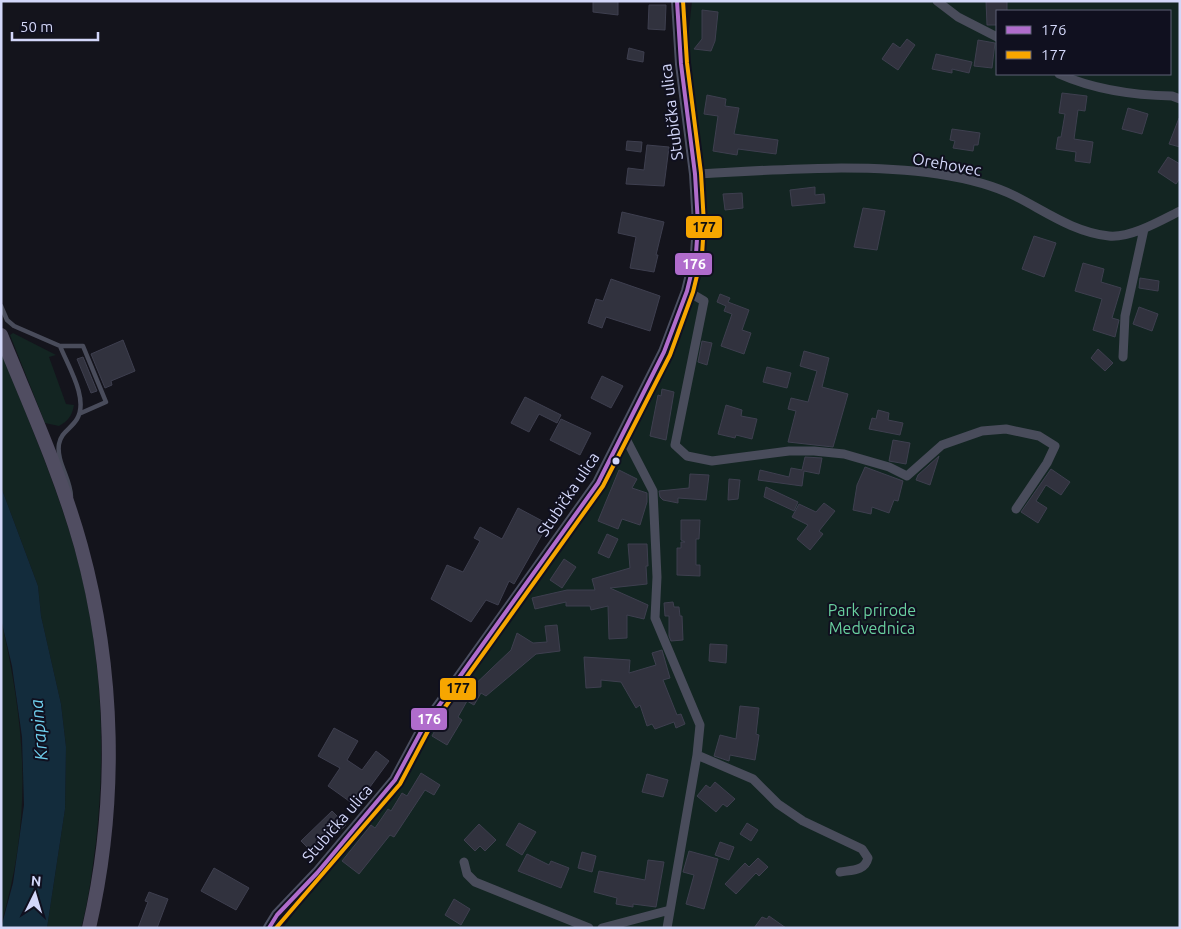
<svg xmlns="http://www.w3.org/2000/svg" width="1181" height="929" font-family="Ubuntu,sans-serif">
  <rect width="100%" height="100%" fill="#14141c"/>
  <path fill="#132522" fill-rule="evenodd" d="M692,1H1180V928H283L308,894L396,795L469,664L586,500L664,352L696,246L702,180L686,57ZM997,11H1170V74H997Z
    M13,333L56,355L49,357L66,404L74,405C72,416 68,421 59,426L45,423L10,335Z
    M1,352C29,422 60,492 79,565C102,655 106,750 96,842C92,870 89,900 81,928H47L65,809L66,747L61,704L41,616L38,586L1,487Z
    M1,619C26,730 33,815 1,925Z"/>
  <path fill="#132c3c" d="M1,487L38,586L41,616L61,704L66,747L65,809L47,928H1L13,883L24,805L22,737L12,666L1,619Z"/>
  <path fill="#31323e" stroke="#3e3f4f" d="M593,1H618V15L593,12Z
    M986,1H1007V11H997V25H987Z
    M649,5H666L665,30L648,29Z
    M702,10L718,12L715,41L711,51L694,49L702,39Z
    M907,39L915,45L898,70L882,59L893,43L900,48Z
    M978,40L995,43L992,68L974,66Z
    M629,48L644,52L643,62L627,59Z
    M936,54L972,62L969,73L952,69V73L932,69Z
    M1062,93L1087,96L1085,111L1078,110L1074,139L1093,142L1090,163L1075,161L1076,152L1056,149L1058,137H1061L1065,114L1059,113Z
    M707,95L726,99L725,106L739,108L734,134L778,140L776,154L738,149L737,155L713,151L718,116L704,114Z
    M1128,108L1148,114L1142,134L1122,129Z
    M1179,118H1180V147L1169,144Z
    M952,129L980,133L978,145H974L973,151L953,148L955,141L950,140Z
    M627,141L642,142L641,152L626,150Z
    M647,145L669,147L664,186L626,184L628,168L644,170Z
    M1168,157L1180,164V178L1176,184L1158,172Z
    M815,187V195L824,194L825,203L792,206L790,190Z
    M742,193L743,208L725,210L723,194Z
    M863,208L885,211L877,250L854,247Z
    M622,212L664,222L656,255H658L654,272L630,268L636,237L618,233Z
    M1034,236L1056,243L1044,277L1022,269Z
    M1083,263L1104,269L1101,282L1121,288L1112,318L1119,320L1115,337L1093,330L1102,299L1075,291Z
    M1140,278L1159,281L1158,291L1139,288Z
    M611,279L660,296L650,331L606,317L602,328L588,323L596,299L603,301Z
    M720,294L730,298L728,302L749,310L742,330L751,333L744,354L721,346L732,314L724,311L726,306L717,302Z
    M1139,307L1158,314L1152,331L1133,324Z
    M123,340L135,371L111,381L112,385L105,388L91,354Z
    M702,341L712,343L707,365L698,362Z
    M1098,349L1113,363L1105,371L1091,358Z
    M804,351L829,358L822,387L848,394L833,447L788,442L796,411L788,409L791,398L808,402L817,371L800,366Z
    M83,357L97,391L91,393L77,359Z
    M767,367L791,373L787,388L763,382Z
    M602,376L623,386L611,408L591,398Z
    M662,389L674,392L666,440L650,436L658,395L661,396Z
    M525,397L561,415L557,423L539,414L529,432L511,423Z
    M726,405L742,410L741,416L757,419L752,439L736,435L735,438L718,434Z
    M878,410L889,413L888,420L903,423L900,435L869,429L872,418L876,419Z
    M561,419L591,433L580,455L550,440Z
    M893,440L910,443L906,464L889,461Z
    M939,456L930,485L916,480L918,475Z
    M805,457L822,458L819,474L804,471L802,486L758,480L760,470L789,477L791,468L802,470Z
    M865,467L903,481L898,501L894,500L889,513L872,507L871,514L853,510L857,485Z
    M1051,469L1070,482L1061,495L1046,485L1036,501L1047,508L1038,523L1021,512Z
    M619,470L637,479L632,488L647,493V502L640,525L622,519L618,529L598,521Z
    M690,474L709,475L706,500L678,498V503L663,500L660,497L659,491L689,488Z
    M729,479L740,480L738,499L728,500Z
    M766,487L798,502L794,511L764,497Z
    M824,503L835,511L819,531L823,534L810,550L797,539L808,525L792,517L799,504L816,512Z
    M518,508L548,524L514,584L509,581L498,605L486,600L471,622L431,599L447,565L463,572L480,541L474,538L480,527L502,539Z
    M681,520H700L699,539H696V565H700V576L677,575V548H681V542H685L681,540Z
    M607,534L618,539L609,558L598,553Z
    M628,544H647L648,566H646L647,584L610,588L648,605L644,619L627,615V638L609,639L608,606L591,610L590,606H566V602L535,609L532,598L567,590H595L592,579L630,568Z
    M564,559L576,567L562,588L550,580Z
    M673,602L674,607H679L680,616H682L683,640L671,641L669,636V616H665L664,603Z
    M557,625L560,651L536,654L486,696L481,693L474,705L467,701L458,717L462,720L447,745L432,736L444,713L461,688L467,692L511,650L517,633L533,643L547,642L545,626Z
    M710,644L727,645L726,663L709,661Z
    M662,650L670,678L663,680L677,715L681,714L685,724L676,728L674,722L655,729L652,724L647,726L640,705L636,708L621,682L601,680V687L586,688L584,657L630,660L629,673L656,665L652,653Z
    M740,706L759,708L756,734L759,735L755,760L730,755L729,761L714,756L720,735L736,739Z
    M334,728L358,741L347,760L362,770L376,751L389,761L356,806L328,786L340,768L318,756Z
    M421,773L440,785L434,795L425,790L394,837L390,835L359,874L342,861L371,825L375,828L388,809L391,811L402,793L407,796Z
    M647,774L668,780L663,797L642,792Z
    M715,782L735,799L727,807L723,804L716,812L697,796L706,785L710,788Z
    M332,811L346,825L315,855L301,841Z
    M519,823L536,832L522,855L506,845Z
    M747,823L758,830L751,841L740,834Z
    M479,824L496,840L485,851L480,846L475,851L464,840Z
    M720,842L734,847L729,860L715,855Z
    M689,851L718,859L704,909L686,904L694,875L683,872Z
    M582,852L596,856L592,872L578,868Z
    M527,854L549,865L551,861L569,868L561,888L518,871Z
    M758,858L768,867L759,876L756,873L736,894L725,884L745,863L749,867Z
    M648,860L664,862L656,907L633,904V907L616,904L617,898L594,892L599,871L645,880Z
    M214,868L249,888L236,910L201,891Z
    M149,892L168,899L157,928H138L148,902L145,901Z
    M454,899L470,909L461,925L445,915Z
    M769,916L786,928H754L762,917L767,919Z"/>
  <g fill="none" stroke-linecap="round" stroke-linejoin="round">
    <path stroke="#494c5b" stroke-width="4.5" d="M1,306L7,320L14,326L60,346C68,366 89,399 77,419C71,429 61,432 59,444C56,462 71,479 71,497
      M60,346H83L106,402L81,413"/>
    <path stroke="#494c5b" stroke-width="9" d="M937,1L958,17L997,37
      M1059,74C1095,90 1132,95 1172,96L1180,99
      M695,174C773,170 860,163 938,174C964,178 991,184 1015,196C1045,211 1073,232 1109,236C1131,238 1160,221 1180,211
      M687,291L704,301L675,445L687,456L712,461L789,451H814L844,454L889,467L907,476L942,445L982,431L1006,429L1039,436L1055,446L1047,463L1016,509
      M1123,357L1125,316L1144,229
      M624,435L653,491L657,577L655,618L700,725L697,755L667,928
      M697,755L753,779L778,804L803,821L862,849L868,858C865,871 852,870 840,872
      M464,862L467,874L475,882L589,928
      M602,928L670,910"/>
    <path stroke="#4c5062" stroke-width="12" d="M269,928L277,915L317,873L395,780L423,728L598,483L664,352L687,291L696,254L698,224L695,174L681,64L677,1"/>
    <path stroke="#504d61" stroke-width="14" d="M1,335C29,404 61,474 81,546C115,670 118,803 89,928"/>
    <g stroke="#10101f" stroke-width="8">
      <path id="bus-1" d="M269,928L277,915L317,873L395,780L423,728L598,483L664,352L687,291L696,254L698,224L695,174L681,64L677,1"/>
    </g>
    <g stroke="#10101f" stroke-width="8">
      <path id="bus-2" d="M276,928L400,784L428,731L603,486L670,355L693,292L702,255L704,224L701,173L687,63L683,1"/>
    </g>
    <use href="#bus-1" stroke="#b06ccc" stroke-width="4"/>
    <use href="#bus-2" stroke="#f7a600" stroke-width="4"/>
  </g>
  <circle fill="#d3d7f9" stroke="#10101f" stroke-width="2" cx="616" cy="461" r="4.5"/>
  <g text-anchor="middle" stroke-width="4" stroke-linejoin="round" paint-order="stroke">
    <g font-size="16" fill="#d3d7f9" stroke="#10101f">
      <text transform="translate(671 112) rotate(-97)" y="6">Stubička ulica</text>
      <text transform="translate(947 164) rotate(10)" y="6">Orehovec</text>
      <text transform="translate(568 494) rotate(-56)" y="6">Stubička ulica</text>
      <text transform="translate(337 823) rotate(-49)" y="6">Stubička ulica</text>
    </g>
    <g font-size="16" fill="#69d09f" stroke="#10101f">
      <text x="872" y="616">Park prirode<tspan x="872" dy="18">Medvednica</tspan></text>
    </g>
    <g font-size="18" font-style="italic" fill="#6eceec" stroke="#10101f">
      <text transform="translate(39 730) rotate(-95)" y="6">Krapina</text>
    </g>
  </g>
  <g stroke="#10101f" stroke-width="2">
    <rect x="685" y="215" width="38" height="24" rx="5" fill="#f7a600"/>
    <rect x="674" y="252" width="39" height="24" rx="5" fill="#b06ccc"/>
    <rect x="439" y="677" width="38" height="24" rx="5" fill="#f7a600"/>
    <rect x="410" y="707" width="38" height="24" rx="5" fill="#b06ccc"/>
  </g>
  <g font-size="14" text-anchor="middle" font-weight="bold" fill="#fff">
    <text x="694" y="269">176</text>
    <text x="429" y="724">176</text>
  </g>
  <g font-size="14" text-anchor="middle" font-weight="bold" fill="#111">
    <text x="704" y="232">177</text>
    <text x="458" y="693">177</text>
  </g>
  <rect width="1181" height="929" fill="none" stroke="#d3d7f9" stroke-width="5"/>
  <rect x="996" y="10" width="175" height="65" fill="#10101f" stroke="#5e6076"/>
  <rect x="1006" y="26" width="25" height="8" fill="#b06ccc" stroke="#5e6076"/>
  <text x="1041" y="35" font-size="15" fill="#d3d7f9">176</text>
  <rect x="1006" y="51" width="25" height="8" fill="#f7a600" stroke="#5e6076"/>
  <text x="1041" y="60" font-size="15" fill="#d3d7f9">177</text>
  <g transform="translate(35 894) rotate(5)" stroke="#10101f" stroke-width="4" paint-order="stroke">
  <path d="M0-4L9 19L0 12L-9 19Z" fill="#d3d7f9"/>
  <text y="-8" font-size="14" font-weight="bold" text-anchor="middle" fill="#d3d7f9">N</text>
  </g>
  <path d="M12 32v8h86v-8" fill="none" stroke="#d3d7f9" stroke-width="2.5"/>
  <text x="20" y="32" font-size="15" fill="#d3d7f9" stroke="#10101f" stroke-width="4" paint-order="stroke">50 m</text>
</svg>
